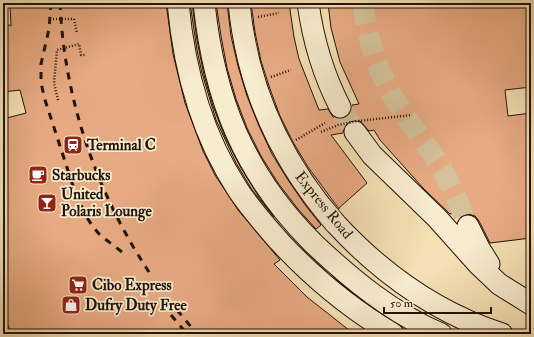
<svg xmlns="http://www.w3.org/2000/svg" width="534" height="337" font-family="'IM FELL Double Pica',serif">
  <rect width="100%" height="100%" fill="#f5e1b5"/>
  <filter id="stains"><feTurbulence type="fractalNoise" baseFrequency=".005" numOctaves="4"/><feColorMatrix values="0 0 0 0 .2 0 0 0 0 .09 0 0 0 0 .02 0 0 0 .5 -.17"/></filter>
  <radialGradient id="worn" r=".72"><stop offset=".6" stop-color="#630" stop-opacity="0"/><stop offset="1" stop-color="#630" stop-opacity=".3"/></radialGradient>
  <path fill="#e7aa83" stroke="#221106" d="M10,3H166L173,54L185,103L203,151L215,175L238,210L280,260L274,264L307,297L354,334H13L3,317V119L26,113L20,90L3,92V22L11,26Z
    M190,3H192L197,40L204,75L213,106L225,137L241,168L259,197L274,217L252,190L236,163L216,120L202,73L197,50Z
    M216,3H227L231,36L238,66L247,96L259,126L272,154L288,180L306,206L321,225L316,229L298,209L278,183L261,156L247,128L236,99L227,68L221,36Z
    M251,3H289L294,37L299,59L319,110L328,109L333,117L340,119L346,118L350,114L352,105L359,104L340,62L331,28L328,3H531V87L505,90L508,116L531,113V238L490,243L479,221L475,216L468,214L460,217L457,213L450,214L423,188L380,140L374,130L369,131L360,121L354,120L348,123L344,128L343,133L331,135L367,183L339,208V209L308,167L293,142L280,116L270,89L261,61L255,32Z"/>
  <g fill="none" stroke-linecap="round" stroke-linejoin="round">
    <path stroke="#d5c29b" stroke-width="21" stroke-dasharray="21 10" stroke-linecap="butt" d="M363,3C367,41 380,79 402,111C412,126 423,140 433,155C448,177 458,201 468,226
      M340,107L355,132"/>
    <g stroke="#221106" stroke-width="23">
      <path id="secondary" d="M308,3C313,40 323,74 340,107
        M355,132L372,155L437,218L479,265L499,284L531,304
        M335,223C381,273 437,313 502,334
        M468,226L479,248L489,264
        M278,240C312,277 349,308 393,334
        M313,243C351,279 392,313 441,334"/>
    </g>
    <path stroke="#221106" stroke-width="2.5" stroke-dasharray="1 2" stroke-linecap="butt" d="M258,17L279,13
      M50,19H74L77,33
      M271,77L291,70
      M58,100L54,83L57,50L79,44L81,55H85
      M296,140L325,123"/>
    <use href="#secondary" stroke="#f8eccf" stroke-width="21"/>
    <path stroke="#221106" stroke-width="3" stroke-dasharray="7 7" stroke-linecap="butt" d="M51,3L49,29L41,64V83L45,100L75,192L86,216L93,227L100,235L122,252
      M60,3C64,98 96,192 149,272
      M177,310L197,334
      M171,315L187,334"/>
    <g stroke="#221106" stroke-width="23" stroke-linecap="butt">
      <path id="secondary-bridge" d="M178,3C184,68 202,135 238,190C250,208 264,224 278,240
        M204,3C214,99 244,174 313,243
        M239,3C247,87 280,160 335,223"/>
    </g>
    <path stroke="#221106" stroke-width="2.5" stroke-dasharray="1 2" stroke-linecap="butt" d="M321,132L338,125L358,121L412,115"/>
    <use href="#secondary-bridge" stroke="#f8eccf" stroke-width="21"/>
  </g>
  <defs>
    <g id="station-square" transform="scale(1)"><rect x="-9" y="-9" width="18" height="18" rx="4" fill="#8f2418" stroke="#f8eccf"/><path d="M-3-6H3Q5-6 5-4V2Q5 4 3 4L4.5 6H3L1.5 4h-3L-3 6H-4.5L-3 4Q-5 4-5 2V-4Q-5-6-3-6ZM-3.5-4v3h7v-3ZM-3.5 1v1.5H-2V1ZM2 1v1.5H3.5V1Z" fill="#fff"/></g>
    <g id="cafe-square" transform="scale(1)"><rect x="-9" y="-9" width="18" height="18" rx="4" fill="#8f2418" stroke="#f8eccf"/><path d="M-5.5-4.5H6V0H3Q3 3.5 0 3.5H-2.5Q-5.5 3.5-5.5 0ZM3-3.2v2h1.7v-2ZM-6 4.5H4V6H-6Z" fill="#fff"/></g>
    <g id="bar-square" transform="scale(1)"><rect x="-9" y="-9" width="18" height="18" rx="4" fill="#8f2418" stroke="#f8eccf"/><path d="M-6-5H6L.8 .8V4.5H3.5V6h-7V4.5H-.8V.8Z" fill="#fff"/></g>
    <g id="supermarket-square" transform="scale(1)"><rect x="-9" y="-9" width="18" height="18" rx="4" fill="#8f2418" stroke="#f8eccf"/><path d="M-6-5.5h2.5l.6 2H6L4.5 2H-2.5L-4.4-4H-6ZM-1.5 3.2a1.3 1.3 0 1 0 .1 0ZM3 3.2a1.3 1.3 0 1 0 .1 0Z" fill="#fff"/></g>
    <g id="shop-square" transform="scale(1)"><rect x="-9" y="-9" width="18" height="18" rx="4" fill="#8f2418" stroke="#f8eccf"/><path d="M-5-2.5h2.3a2.7 3.5 0 0 1 5.4 0H5L5.5 6h-11ZM-1.5-2.5h3a1.5 2.3 0 0 0-3 0Z" fill="#fff"/></g>
  </defs>
  <g fill-rule="evenodd">
    <use href="#station-square" x="73" y="145"/>
    <use href="#cafe-square" x="38" y="175"/>
    <use href="#bar-square" x="47" y="203"/>
    <use href="#supermarket-square" x="78" y="285"/>
    <use href="#shop-square" x="71" y="305"/>
  </g>
  <g text-anchor="middle" stroke-width="3.5" stroke-linejoin="round" paint-order="stroke">
    <g font-size="15" font-weight="bold" fill="#221106" stroke="#f8eccf" text-anchor="start">
      <text x="87" y="150">Terminal C</text>
      <text x="52" y="180">Starbucks</text>
      <text x="61" y="199">United<tspan x="61" dy="17">Polaris Lounge</tspan></text>
      <text x="92" y="290">Cibo Express</text>
      <text x="85" y="310">Dufry Duty Free</text>
    </g>
    <g font-size="15" fill="#221106" stroke="#f8eccf">
      <text transform="translate(324 205) rotate(51)" y="5">Express Road</text>
    </g>
  </g>
  <rect width="534" height="337" fill="none" stroke="#f5e1b5" stroke-width="16"/>
  <rect x="4" y="4" width="526" height="329" fill="none" stroke="#221106" stroke-width="2"/>
  <rect x="8" y="8" width="518" height="321" fill="none" stroke="#221106"/>
  <path d="M384 307v6h107v-6" fill="none" stroke="#221106" stroke-width="2"/>
  <text x="390" y="307" font-size="12" fill="#221106" stroke="#f8eccf" stroke-width="3" paint-order="stroke">50 m</text>
  <rect width="100%" height="100%" filter="url(#stains)"/>
  <rect width="100%" height="100%" fill="url(#worn)"/>
</svg>
